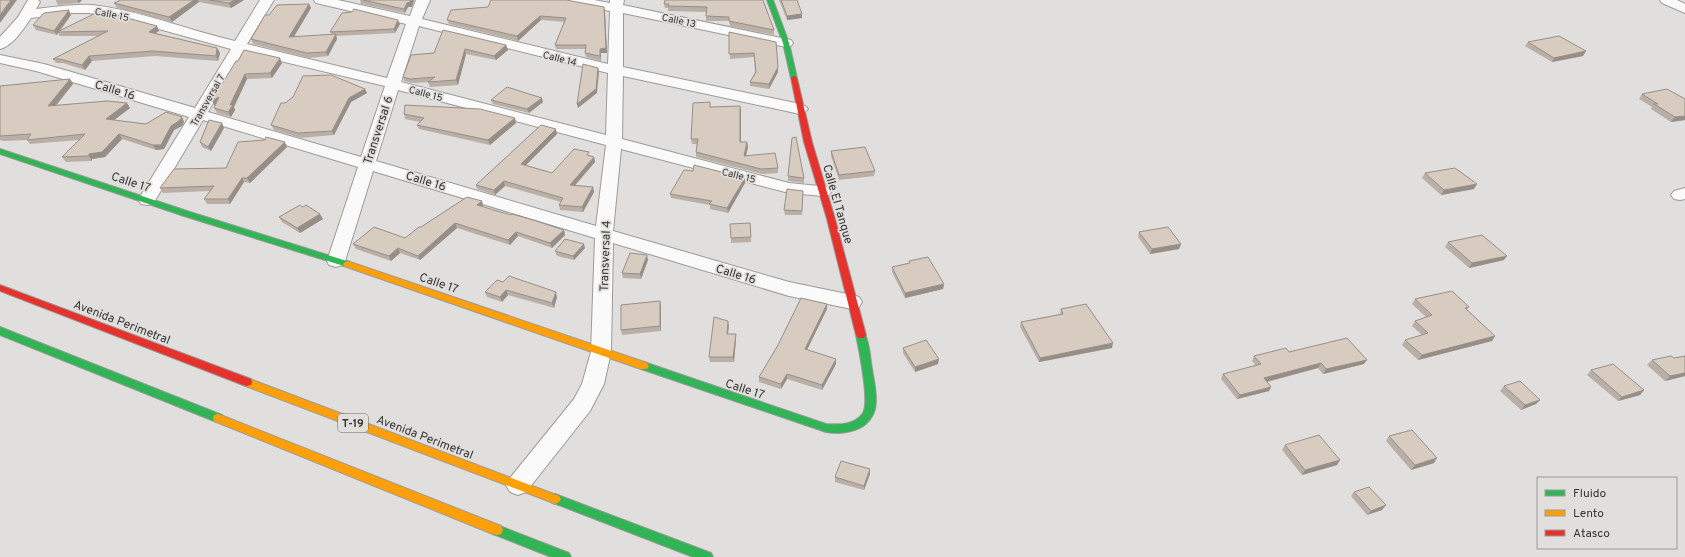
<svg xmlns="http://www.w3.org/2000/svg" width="1685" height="557" font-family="Overpass,sans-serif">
  <rect width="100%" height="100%" fill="#e0dfdd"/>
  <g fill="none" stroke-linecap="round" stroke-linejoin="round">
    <g stroke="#9c9b99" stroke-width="2">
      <path id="street" d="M28,0H38L40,2L36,9C54,7 73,4 91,5C140,10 187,30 235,41L260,0H274L247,44L387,78L406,24L316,3L314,0H338L410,16L416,0H430L422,19L608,64L610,11L572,4L567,3L565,0H594L610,3V0H624L623,5L791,40L793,43L791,46L786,47L623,13V67L800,104L805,106L808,109L805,112L800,114L623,76L622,139L789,183L829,187L832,191L829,195L823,196L789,193L621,149L613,231L789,282L852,295L859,297L862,302L859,307L852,309L789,296L613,243L611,352L604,384L590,411L526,492L518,495L510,492L506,485L510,478L574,399L582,384L591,352L595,238L373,171L345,261L343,265L336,267L329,265L327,261L358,167L203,120L153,204L147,205L141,204L138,200L189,117L36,71L0,63V55L44,64L195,108L231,49L112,16L89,13H72L31,18C24,28 13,46 0,49V37L18,17ZM419,26L608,73L606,135L401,82ZM243,52L385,86L361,157L208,112ZM398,90L606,145L596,226L376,161Z
        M1660,0H1677L1685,4V13L1662,3Z
        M1685,188V199L1680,200L1674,199L1671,195L1674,191Z"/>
    </g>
    <g stroke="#9c9b99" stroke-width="2">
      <path id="fast" d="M767,0H773L789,43L797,78L796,79L794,80L791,78L783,43Z
        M0,149L190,212L350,262L351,264L350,266H344L184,216L0,154Z
        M0,327L222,415L223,418L222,421L218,422L214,421L0,335Z
        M861,331L864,332C870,343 870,358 872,369C874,381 878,397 875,409C869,431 845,435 826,432L641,369L639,366L641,363L644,362L826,424C839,425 855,425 863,413C870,401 859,350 856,335L858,332Z
        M555,494L711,553L713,557H693L551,502L549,499L551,496Z
        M497,525L569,553L571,557H551L493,534L491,530L493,526Z"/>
    </g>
    <g stroke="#9c9b99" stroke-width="2">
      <path id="slow" d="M347,261L647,363L649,366L647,369H641L344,266L343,264Z
        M247,378L559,496L561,499L559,502L555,504L551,502L243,385L242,382L243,379Z
        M218,414L501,526L503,530L501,534L497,535L493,534L214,421L213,418L214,415Z"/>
    </g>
    <g stroke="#9c9b99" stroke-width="2">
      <path id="jam" d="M794,76L797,78L812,142L835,219L866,335L864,338H858L856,335L827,219L804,142L791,78Z
        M0,285L251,379L252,382L251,385L247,386L243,385L0,291Z"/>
    </g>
    <use href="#street" fill="#fafafa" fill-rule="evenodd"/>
    <use href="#fast" fill="#30b455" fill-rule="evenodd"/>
    <use href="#slow" fill="#ff9f0a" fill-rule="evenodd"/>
    <use href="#jam" fill="#e5322d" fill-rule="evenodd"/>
  </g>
  <path fill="#baafa6" d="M56,0H82L79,3L58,5L56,1Z
    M121,0H244L231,8L199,2L172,22L117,8L114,3Z
    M360,0H414L412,7H408L405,13L361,4Z
    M763,0L774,30V35L730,26L729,21H706V12L668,11V8H665L664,4Z
    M779,0H797L802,18L787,20Z
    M309,4L311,8L294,37L332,34L330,32L400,24L395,33L336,36L337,39L328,56L309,58L253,44L251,39L269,15Z
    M604,7L605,12L607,53H601V61L586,57L585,53V49H556L555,45L564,22L541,20L518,41L449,24L447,20Z
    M71,15L61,30L157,26L159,31L155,33L217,48L220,53L218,61L155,56L92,61L85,70L63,63H56L53,59L99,36H60L58,33L57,35L36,30L33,25Z
    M729,32L778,72L769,89L750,86V82L755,72L754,57L730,59Z
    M1528,42L1583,56L1552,62L1525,46Z
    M506,45L508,50L496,60L466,54L458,85L430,87L428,82H429L412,83L404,81L403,77L411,55Z
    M236,61L282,63L272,78L247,79L234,107L235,110L231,117L217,113L214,108Z
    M70,79L73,84L56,106L127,103L130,108L114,120L146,124L182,117L184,122L182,126L174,130L164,149L156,150L122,139L105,157L92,159V161L66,162L62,157L79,140L30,144L27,140L3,141L0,140V86Z
    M365,89L367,93L351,102L334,135L301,138L274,130L271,125L285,103Z
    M1642,94L1685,120L1671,122L1651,109L1652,107L1639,99Z
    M491,100L543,102L529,113L493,104Z
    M711,107L741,110V142H747L748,147L746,155L778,168V173L762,174L696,157V152L697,144H692L691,139Z
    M404,114L515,118L516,123L490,145L419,129L417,125L420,122L405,119Z
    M222,123L224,128L211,151L202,147L200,142Z
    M557,134L526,165L552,173L590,156L594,157L595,162L575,185L593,187L594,192L583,212L560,210L559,205L561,202L505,186L495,195L477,189L476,185Z
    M287,147L250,183L244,182L230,204H207L204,199L210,191L163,193L160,188L226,168Z
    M831,151L875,171L874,176L839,180L831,156Z
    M1425,173L1474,189L1441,195L1422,178Z
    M788,176L804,178V183L788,181Z
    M745,178V183L728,213L710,209V205L671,198L670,194Z
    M803,191L802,215H785L784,210Z
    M482,201L483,206V207L511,215L564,230L565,235L552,248L518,236L510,245L457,228L420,260L400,253L391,261L356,249L353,244L405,238L421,227Z
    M279,217L323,219L300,233L282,222Z
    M750,223L751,242L731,243V238Z
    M1139,232L1181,244L1179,249L1150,254L1138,237Z
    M1448,242L1504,260L1469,268L1445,247Z
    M585,248L574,260L557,256L555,251Z
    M648,260L641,279L623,278L622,273Z
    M909,261L944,284L943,289L905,298L892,272V267L909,263Z
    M503,282L557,297L554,308L508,295L502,302L487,297L485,292Z
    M1415,299L1469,307L1467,310L1495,336L1492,341L1418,360L1402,345L1405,340L1422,335L1412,326L1415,321L1426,317L1412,304Z
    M827,304V309L807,350L836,359V364L822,390L787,379L781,389L759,382V377Z
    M661,306V331L622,335L621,330Z
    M1061,309L1112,348L1039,362L1020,327L1021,322L1060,314Z
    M729,326L728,334H736V339L734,362H710L709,357Z
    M903,348L938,364L915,372L903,353Z
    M1289,352L1364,364L1323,374L1318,368L1267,382L1271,387L1269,391L1237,399L1221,379L1223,374L1256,366L1252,361L1254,356Z
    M1685,356V376L1665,381L1647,365L1652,360L1674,358Z
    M1591,370L1644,390L1640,395L1618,401L1587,375Z
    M1504,386L1540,400L1536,404L1521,410L1500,391Z
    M1389,436L1434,463L1411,470L1386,441Z
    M1285,445L1337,465L1302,475L1282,450Z
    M870,469V474L864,490L835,482V477Z
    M1354,492L1382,510L1367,515L1351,496Z"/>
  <path fill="#978f87" d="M11,0H17L0,23V15Z
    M77,0H82L79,3Z
    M194,0H198L199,2L172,22L169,17Z
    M235,0H244L231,8L229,3Z
    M411,0H414L412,7H408L405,13L404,9L407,3Z
    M309,4L311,8L291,41L289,37Z
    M604,7L605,12L607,53H601V61L600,56Z
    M69,10L71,15L59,31L57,32L58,33L57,35L54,31Z
    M802,14V18L787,20V16Z
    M540,16L541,20L518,41L517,36Z
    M398,20L400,24L395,33L394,29Z
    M157,26L159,31L151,36L149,32Z
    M336,34L337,39L328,56L326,52Z
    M506,45L508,50L496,60L494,56Z
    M217,48L220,53L218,61L216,56Z
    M465,49L466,54L458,85L456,80Z
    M1586,51L1583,56L1552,62L1554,58Z
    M89,56L92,61L85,70L82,65Z
    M280,58L282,63L272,78L270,73Z
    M778,67V72L769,89V84Z
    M598,68L599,72L597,93L578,108L577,104Z
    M245,74L247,79L234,107L235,110L231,117L228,112L230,105Z
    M70,79L73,84L51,111L48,106Z
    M365,89L367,93L351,102L334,135L332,131L349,98Z
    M219,97L215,106L212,101Z
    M542,98L543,102L529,113L527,109Z
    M127,103L130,108L109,124L106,119Z
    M740,106L741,110V146L740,142Z
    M1685,116V120L1671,122L1675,117Z
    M182,117L184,122L182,126L174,130L164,149L156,150L153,145L171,126Z
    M515,118L516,123L490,145L488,140Z
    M222,123L224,128L211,151L208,147Z
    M556,129L557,134L522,169L521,164Z
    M119,134L122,139L105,157L92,159V161L89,156V154Z
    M285,142L287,147L250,183L247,178Z
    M747,142L748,147L745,160L744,156Z
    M594,157L595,162L571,190L570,185Z
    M242,178L244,182L230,204L228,199Z
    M745,178V183L728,213L727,208Z
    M504,181L505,186L495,195L494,190Z
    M1477,184L1474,189L1441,195L1444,190Z
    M593,187L594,192L583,212L582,207Z
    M482,201L483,206L479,210L477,205Z
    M320,214L323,219L300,233L297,228Z
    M455,223L457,228L420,260L418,256Z
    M564,230L565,235L552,248L550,243Z
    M516,232L518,236L510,245L508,240Z
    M584,244L585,248L574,260L573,256Z
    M1181,244L1179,249L1150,254L1152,249Z
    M398,248L400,253L391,261L389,256Z
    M647,255L648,260L641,279L640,274Z
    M1507,256L1504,260L1469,268L1472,263Z
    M944,284L943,289L905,298V293Z
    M506,290L508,295L502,302L500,297Z
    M556,292L557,297L554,308L552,303Z
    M660,301L661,306V331L660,326Z
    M827,304V309L805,354V349Z
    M728,321L729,326L727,339V334Z
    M736,334V339L734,362L733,357Z
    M1495,336L1492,341L1418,360L1422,355Z
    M1113,343L1112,348L1039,362L1040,358Z
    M836,359V364L822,390V385Z
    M939,359L938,364L915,372V367Z
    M1367,360L1364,364L1323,374L1326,369Z
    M1321,363L1318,368L1262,383L1264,378Z
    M1685,373V376L1665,381L1670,376Z
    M787,374V379L781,389V384Z
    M1271,387L1269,391L1237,399L1240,395Z
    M1644,390L1640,395L1618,401L1622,397Z
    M1540,400L1536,404L1521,410L1525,405Z
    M1437,458L1434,463L1411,470L1415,465Z
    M1340,460L1337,465L1302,475L1305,470Z
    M870,469V474L864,490V486Z
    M1386,505L1382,510L1367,515L1371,511Z"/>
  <path fill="#d8ccc1" stroke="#978f87" d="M0,0H11L0,15Z
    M121,0H194L169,17L114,3Z
    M209,0H235L229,3Z
    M363,0H411L410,2L407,3L404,9Z
    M491,0H566L604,7L606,48L600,49V56L585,53L586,45H555L566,18L540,16L517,36L447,20L451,10L488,7Z
    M665,0H763L774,30L729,21V17L706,16L707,7L668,6L669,4H664Z
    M781,0H797L802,14L787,16Z
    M309,4L289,37L336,34L326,52L307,53L251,39L265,15H269L277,5Z
    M354,9L398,20L394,29L330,32L342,13L352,12Z
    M69,10L54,31L33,25L44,13Z
    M98,12L109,13L157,26L149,32L217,48L216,56L153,51L89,56L82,65L60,59H53L108,31L57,32Z
    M443,30L506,45L494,56L465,49L456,80L428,82L435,77L410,79L403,77L411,55L434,53Z
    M729,32L776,42L778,67L769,84L750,82L756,72L754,53L729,54Z
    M1559,36L1586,51L1554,58L1528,42Z
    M244,50L280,58L270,73L245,74L230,105H233L228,112L214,108L219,97L212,101L236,61H238Z
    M583,64L598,68L596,89L577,104Z
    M331,75L365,89L349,98L332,131L298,133L271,125L281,103H285L293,97L303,76Z
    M70,79L48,106L107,101L127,103L106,119L146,124L166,112L182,117L179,121L171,126L161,145H153L119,134L102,152L89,154V156L62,157L85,134L27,140L31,134L0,136V86Z
    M507,87L542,98L527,109L491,100Z
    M1667,89L1685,99V116L1675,117L1654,104H1658L1642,94Z
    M710,102V107L740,106V142H747L744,156L775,153L778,168L761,169L696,152L698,139H691L693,103Z
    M405,105L480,109L515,118L488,140L417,125L424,118L404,114Z
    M209,120L222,123L208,147L200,142Z
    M541,125L556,129L521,164L552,173L574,149L589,152L587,155L594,157L570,185L593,187L582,207L559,205L563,198L504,181L494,190L476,185Z
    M266,137L285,142L247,178H242L228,199H204L214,186L160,188L174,169L226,168L238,142L265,140Z
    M796,137L804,178L788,176L792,138Z
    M865,147L875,171L839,175L831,151Z
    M694,165L745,178L727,208L709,204L712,201L670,194L684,170L693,171Z
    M1455,168L1477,184L1444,190L1425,173Z
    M787,189L803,191L802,211L784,210Z
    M467,197L482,201L477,205L511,215L512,214L533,220L564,230L550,243L516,232L508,240L455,223L418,256L398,248L389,256L353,244L374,227L405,238L419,227H421Z
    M300,205L303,207L306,205L320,214L297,228L279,217Z
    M750,223L751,237L731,238L730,224Z
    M1168,227L1181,244L1152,249L1139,232Z
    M1482,235L1507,256L1472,263L1448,242Z
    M565,239L584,244L573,256L555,251Z
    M630,253L647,255L640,274L622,273Z
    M928,257L944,284L905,293L892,267L910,263L909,261Z
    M509,276L556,292L552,303L506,290L500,297L485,292L497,280L503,282Z
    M1452,291L1469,307L1465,308L1495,336L1422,355L1405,340L1428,333L1415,321L1432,315L1415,299Z
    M801,298L827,304L805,349L836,359L822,385L787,374L781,384L759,377L778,345Z
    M660,301V326L621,330V305Z
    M1086,304L1113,343L1040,358L1021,322L1063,314L1061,309Z
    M714,317L728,321L727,334H736L733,357H709Z
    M1347,338L1367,360L1326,369L1321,363L1264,378L1271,387L1240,395L1223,374L1261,364L1254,356L1286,348L1289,352Z
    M926,340L939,359L915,367L903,348Z
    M1671,356L1674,358L1685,356V373L1670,376L1652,360Z
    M1613,364L1644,390L1622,397L1591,370Z
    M1520,381L1540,400L1525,405L1504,386Z
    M1412,430L1437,458L1415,465L1389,436Z
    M1319,435L1340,460L1305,470L1285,445Z
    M841,461L870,469L864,486L835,477Z
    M1369,487L1386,505L1371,511L1354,492Z"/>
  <g text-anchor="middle" stroke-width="3.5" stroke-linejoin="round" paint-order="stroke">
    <g font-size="10" fill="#363534" stroke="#e1dfdc">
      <text transform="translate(112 14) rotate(11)" y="4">Calle 15</text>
      <text transform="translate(679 20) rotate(12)" y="4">Calle 13</text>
      <text transform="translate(560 58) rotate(14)" y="4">Calle 14</text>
      <text transform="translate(426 93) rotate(15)" y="4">Calle 15</text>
      <text transform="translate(207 100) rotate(-60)" y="4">Transversal 7</text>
      <text transform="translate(739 175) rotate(14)" y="4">Calle 15</text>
    </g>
    <rect fill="#e1dfdc" stroke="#696866" stroke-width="1" x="338" y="414" width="30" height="18" rx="3"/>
    <g font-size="11" font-weight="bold" fill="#363534">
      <text x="353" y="427">T-19</text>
    </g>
    <g font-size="12" fill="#363534" stroke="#e1dfdc">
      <text transform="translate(115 90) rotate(17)" y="4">Calle 16</text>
      <text transform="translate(378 130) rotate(-72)" y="4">Transversal 6</text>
      <text transform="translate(426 181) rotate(17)" y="4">Calle 16</text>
      <text transform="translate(131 182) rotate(18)" y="4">Calle 17</text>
      <text transform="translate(838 204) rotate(74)" y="4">Calle El Tanque</text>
      <text transform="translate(605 256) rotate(-88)" y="4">Transversal 4</text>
      <text transform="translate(736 274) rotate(17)" y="4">Calle 16</text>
      <text transform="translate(439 283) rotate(19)" y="4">Calle 17</text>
      <text transform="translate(122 322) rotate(21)" y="4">Avenida Perimetral</text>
      <text transform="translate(745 389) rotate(18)" y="4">Calle 17</text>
      <text transform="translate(425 437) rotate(21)" y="4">Avenida Perimetral</text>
    </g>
  </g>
  <rect x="1537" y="477" width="140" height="72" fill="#e1dfdc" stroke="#9d9b99"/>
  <rect x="1545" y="490" width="20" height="6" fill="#30b455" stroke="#9d9b99"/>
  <text x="1573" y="497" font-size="12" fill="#363534">Fluido</text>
  <rect x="1545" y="510" width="20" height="6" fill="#ff9f0a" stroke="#9d9b99"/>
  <text x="1573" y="517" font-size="12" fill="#363534">Lento</text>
  <rect x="1545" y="530" width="20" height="6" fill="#e5322d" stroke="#9d9b99"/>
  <text x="1573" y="537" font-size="12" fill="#363534">Atasco</text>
</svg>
